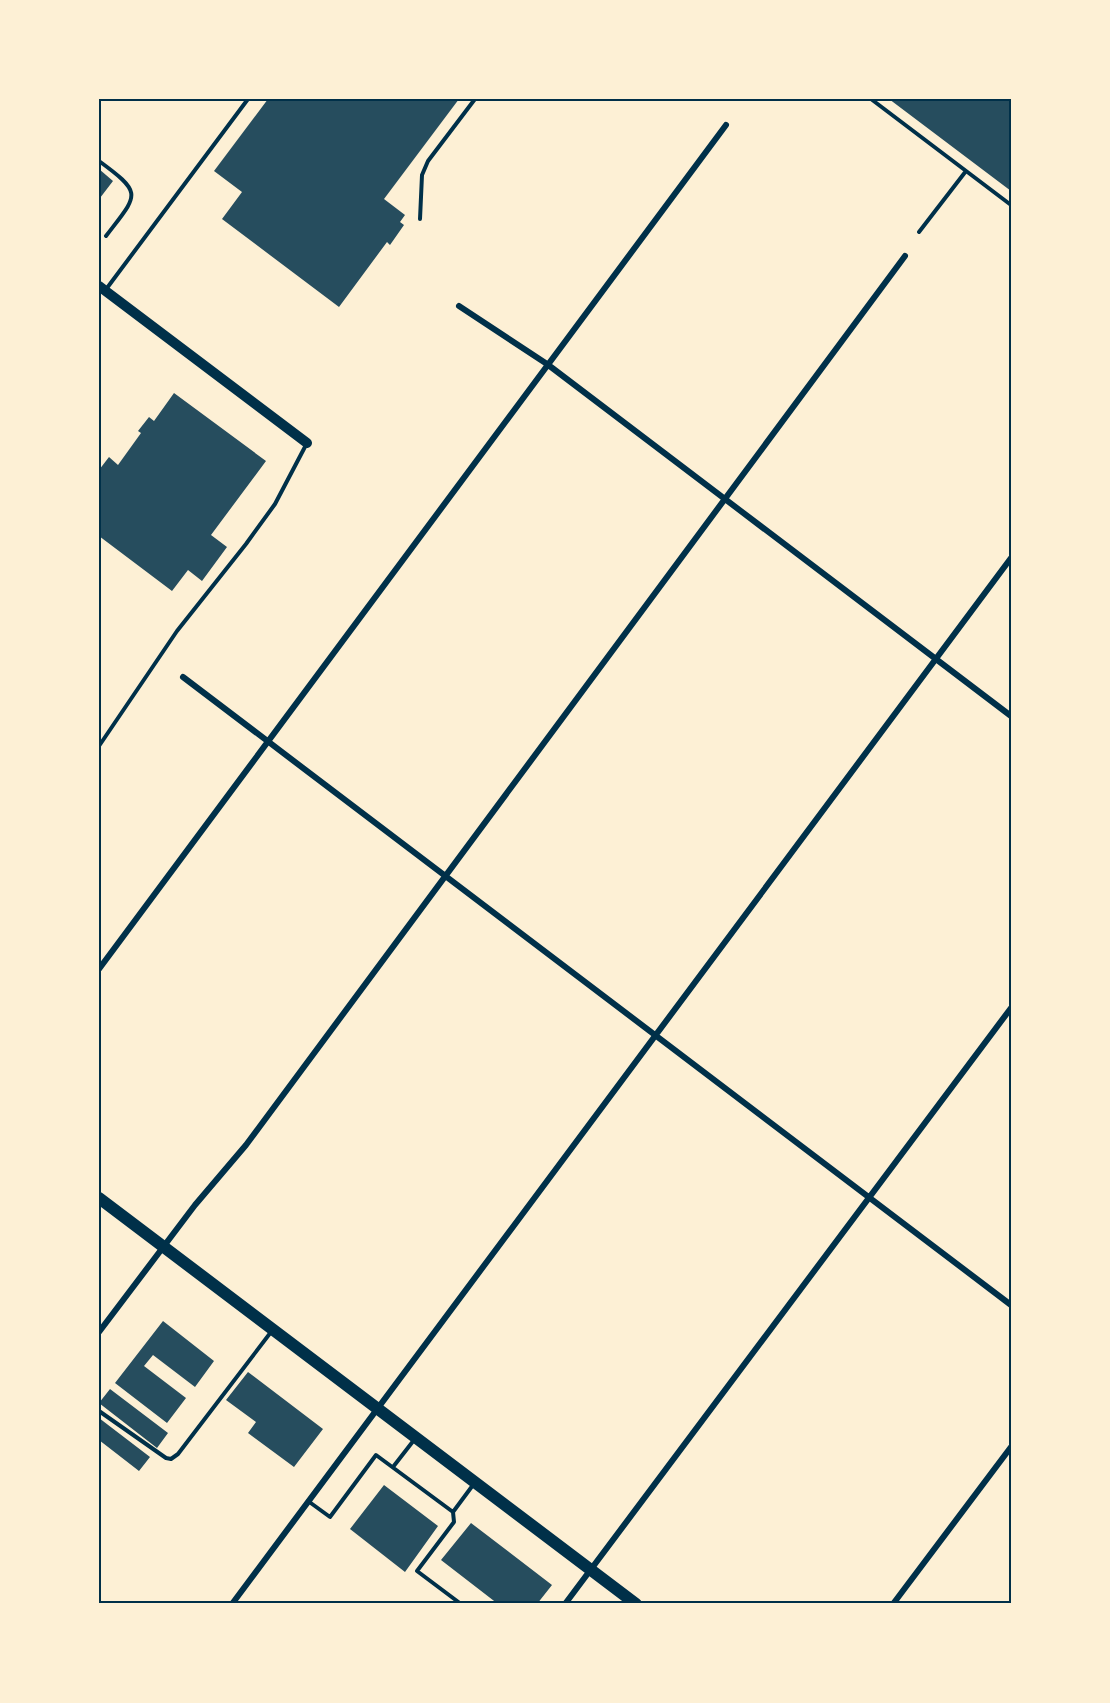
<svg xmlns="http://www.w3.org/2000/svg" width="1110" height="1703" font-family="'IBM Plex Sans',sans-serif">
  <rect width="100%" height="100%" fill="#fdf0d5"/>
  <path fill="#264d5e" d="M268,99H459L384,199L405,215L400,222L404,225L390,245L387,242L339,307L222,219L242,192L214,171Z
    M889,99H1011V191Z
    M99,169L113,181L100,198L99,197Z
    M174,393L266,461L211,535L227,547L202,581L188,570L172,591L99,536V470L109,457L118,465L141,433L138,431L149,417L154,421Z
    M163,1321L214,1361L195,1387L153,1355L144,1366L186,1398L167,1423L115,1383Z
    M248,1372L323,1429L294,1467L248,1433L256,1422L226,1400Z
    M110,1389L168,1433L157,1448L99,1403Z
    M99,1418L150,1457L139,1471L99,1440Z
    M384,1485L438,1526L405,1572L350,1529Z
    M471,1523L552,1585L537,1604H498L441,1560Z"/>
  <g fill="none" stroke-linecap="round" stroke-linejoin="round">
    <path stroke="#003049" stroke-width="4" d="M871,99L1011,205
      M99,161C144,194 138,194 106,236
      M420,219L422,175L428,161L475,99
      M919,232L966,171
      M107,288L248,99
      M99,746L177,631L246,544L275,504L307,443
      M99,1411L166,1458L171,1459L178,1454L271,1332
      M393,1467L414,1440
      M308,1501L330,1517L376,1455L453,1512
      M461,1604L417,1571L454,1522L453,1512L473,1485"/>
    <path stroke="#003049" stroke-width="6" d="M459,306L547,364L1011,716
      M183,677L1011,1305
      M99,969L726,125
      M99,1332L195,1205L246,1145L905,256
      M232,1604L1011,558
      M565,1604L1011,1008
      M893,1604L1011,1447"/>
    <path stroke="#003049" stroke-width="10" d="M99,286L307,443"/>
    <path stroke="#003049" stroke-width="12" d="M99,1198L636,1604"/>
  </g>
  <rect width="1110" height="1703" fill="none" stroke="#fdf0d5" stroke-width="201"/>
  <rect x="100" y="100" width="910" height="1502" fill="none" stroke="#003049" stroke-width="2"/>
</svg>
